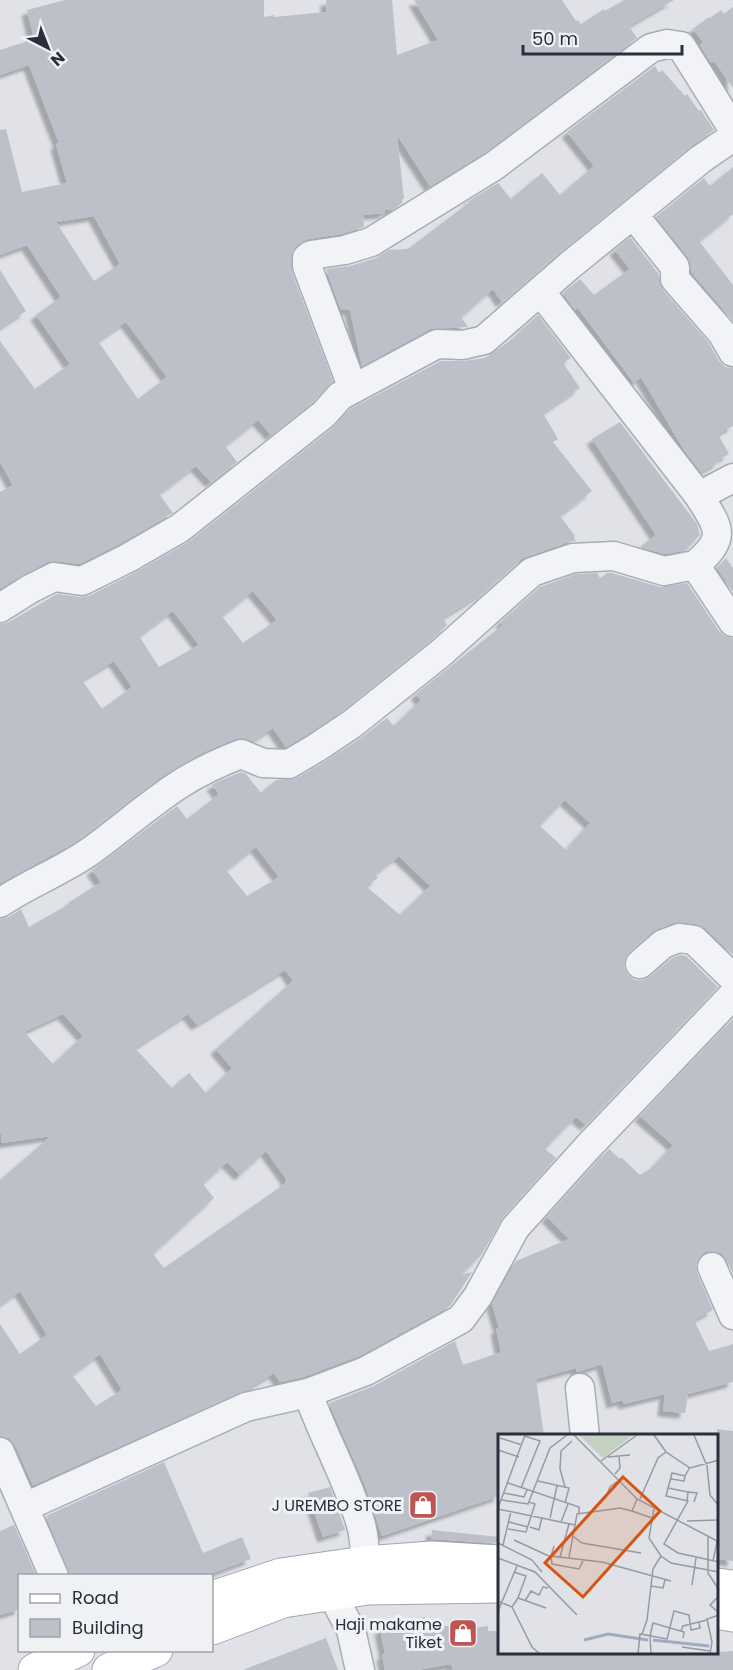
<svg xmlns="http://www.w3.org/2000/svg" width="733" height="1670" font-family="Poppins,sans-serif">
  <defs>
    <filter id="shadow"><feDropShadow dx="-5.5" dy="5.5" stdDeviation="1.5" flood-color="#0004"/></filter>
  </defs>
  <rect width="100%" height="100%" fill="#e0e2e7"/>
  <path fill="#bec0c9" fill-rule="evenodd" filter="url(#shadow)" d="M65,0H264V17L274,15V17L326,12V0H392L397,55L438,40L414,0H562L576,21L578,20L581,24L604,9L605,11L624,0H674L629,26L637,38L485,152L430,186L397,135L404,199H402V203L392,210H385V213L363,215L364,227L341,234L308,239L297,245L292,251V272L333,381L313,402L271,435L258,420L225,446L237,462L211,482L196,466L162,492L160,495L173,513L171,514L120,543L79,564L56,561L47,562L0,588V492L13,485L0,462V341L35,389L70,364L36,315L61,297L27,245L0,255V130L6,129L22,192L67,183L56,144L59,143L29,65L0,75V50L34,39L27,10ZM94,216L120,264L94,281L56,222ZM126,322L167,377L138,399L98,341Z
    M733,7V88L714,61L712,63L709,60L700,45L703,42L693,29L709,17L710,18L721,10L724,14Z
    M655,66L659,73L662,70L685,96L687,94L699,111L701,110L714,130L691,146L559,253L502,302L493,289L461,317L468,327L430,329L362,366L350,310H341L326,269L350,266L376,258L389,250L408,249L470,202H467L498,183L511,199L542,173L560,195L594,166L567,132Z
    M733,167V214L699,241L733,285V321L692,273L688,257L656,217L704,178L710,186Z
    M630,237L658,273L663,290L709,343L719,361L725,367L733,368V426L718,434L729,454L718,460L719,462L701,472L684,450L641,377L634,383L578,308L575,310L563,293L580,279L594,295L630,269L615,250Z
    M0,270L26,311L0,328Z
    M538,315L571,358L563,363L580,388L543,413L558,439L553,442L592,491L560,516L575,536L574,538L576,541L568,542L521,559L483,593L443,618L447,625L430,640L342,711L307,734L286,747L273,728L253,741L246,739H235L202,753L159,778L72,844L0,883V624L9,622L57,594L80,597L89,596L136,572L190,541L334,427L350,409L441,361H463L485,358L510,341ZM253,591L277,620L243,643L222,616ZM173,611L199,645L159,667L139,636ZM114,661L132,687L102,709L82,680Z
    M620,422L697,524L700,535L688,547L687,550L665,554L640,547L656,535L592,439Z
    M726,558L733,568V592L717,568Z
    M597,573L600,578L607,573H612L660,587L687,583L719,631L725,636L733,638V955L705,928L696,924L681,922L673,923L652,932L629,952L625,958L624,967L628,975L635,980H643L651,976L672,958L681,955L686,956L718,987L586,1125L576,1117L545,1149L556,1158L503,1217L482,1254L461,1275L472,1272L450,1306L359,1356L303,1377L280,1382L274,1373L244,1391L33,1485L15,1445L9,1438L0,1436V1324L20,1354L47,1335L20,1291L0,1305V1180L51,1136L2,1143L0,1126V919L9,917L21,909L29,927L69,904L68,903L101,882L92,870L177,806L187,819L219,794L212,785L217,782L241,772L246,774L261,793L276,780L297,778L324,762L361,738L387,718L394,726L421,700L416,694L503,625L501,623L503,620L540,587L576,574ZM565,800L590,823L566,850L540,826ZM256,847L279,877L247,896L226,870ZM399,856L430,886L400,915L366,886L378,878L375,874ZM285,970L293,981L216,1049L232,1068L206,1093L189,1073L172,1088L135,1048L188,1014L197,1025ZM63,1014L83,1036L53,1064L24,1032ZM266,1151L287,1180L285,1181L286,1183L164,1268L153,1254L214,1198L203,1184L227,1162L240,1175ZM100,1354L122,1390L96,1406L72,1375Z
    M733,1019V1274L727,1260L721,1253L713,1251L705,1252L699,1257L696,1265L697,1273L713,1310L694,1320L709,1351L733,1344V1382L688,1394L685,1413L663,1411L665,1394L624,1404L623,1400L612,1403L602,1364L577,1372L576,1368L536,1379L544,1436H499V1496L382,1536L365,1485L329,1403L374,1386L455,1341L463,1365L501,1352L496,1329L499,1328L492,1304L516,1261L569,1239L547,1217L609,1149L620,1159L621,1157L640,1175L653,1167L673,1145L640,1116Z
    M717,1429L733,1431V1561L717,1559Z
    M164,1462L203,1553L242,1537L251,1559L207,1575H70L46,1516Z
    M330,1487L345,1530L323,1537L308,1493Z
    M14,1525L36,1575H20V1609L0,1615V1531Z
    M432,1530L499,1537V1543L431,1539Z
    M425,1617L427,1629L466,1623V1629L488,1626V1631H499V1653H717V1652L733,1651V1670H453L451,1664L417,1670H385L382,1655L385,1654L380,1629H383V1625Z
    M326,1638L338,1670H245V1669Z"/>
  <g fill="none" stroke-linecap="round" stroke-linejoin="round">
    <g stroke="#aaacb4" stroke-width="31">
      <path id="minor" d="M633,214L675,267V279L722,333L733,352
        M540,291L699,496C719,528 728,537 695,565
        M353,389L307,266V258L311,255L345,250L371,242L494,166L651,48L667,44L681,46L733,129
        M699,496L733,478
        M0,608L30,589L54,577L82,581L128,558L180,528L324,414L340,396L437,344L463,345L484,340L569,266L701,159L733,137
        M0,903C29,883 63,871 92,850C121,829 149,804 180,784C199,772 220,762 241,754L263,763L289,764L316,748L352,724L441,653L532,572L573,558L614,556L664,571L695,565L733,622
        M640,964L663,944L679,938L694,940L733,978
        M712,1267L733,1315
        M580,1388L585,1436
        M0,1452L54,1576
        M25,1507L246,1407L308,1393
        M367,1585C365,1567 366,1541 361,1525C348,1479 323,1437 308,1393L366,1371L461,1319L478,1296L515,1228L587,1148L733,995
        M332,1594L351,1630L360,1670"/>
    </g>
    <g stroke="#a1a5b1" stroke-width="35">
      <path id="major" d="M716,1585L733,1587
        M212,1598L281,1575L364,1563L432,1558L499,1562
        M716,1612L733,1615
        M212,1628L283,1601L368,1588L499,1586
        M35,1670L78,1650
        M109,1670L156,1650"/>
    </g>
    <use href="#minor" stroke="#f2f3f6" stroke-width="28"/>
    <use href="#major" stroke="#fff" stroke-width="33"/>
  </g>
  <defs>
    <g id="shop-square" transform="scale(1.5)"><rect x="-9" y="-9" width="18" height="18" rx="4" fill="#be5553" stroke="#eff1f5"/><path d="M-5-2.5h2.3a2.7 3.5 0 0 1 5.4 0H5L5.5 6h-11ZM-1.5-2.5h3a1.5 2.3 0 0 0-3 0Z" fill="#fff"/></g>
  </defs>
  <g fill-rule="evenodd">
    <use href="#shop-square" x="423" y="1505"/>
    <use href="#shop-square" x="463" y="1633"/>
  </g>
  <g text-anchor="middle" stroke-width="6" stroke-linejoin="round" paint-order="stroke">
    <g font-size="16" fill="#2b2e3c" stroke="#eff1f5" text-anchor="end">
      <text x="402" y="1511">J UREMBO STORE</text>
      <text x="442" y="1630">Haji makame<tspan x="442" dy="18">Tiket</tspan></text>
    </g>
  </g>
  <g transform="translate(498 1434)">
    <rect width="220" height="220" fill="#e0e2e7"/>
    <path d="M81,1H135L105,24Z" fill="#c3d0c2"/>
    <path fill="none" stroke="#9fabc3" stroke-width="3" d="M86,206L110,200L150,206M155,206L211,212"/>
    <path fill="none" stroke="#989aa3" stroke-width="1.5" d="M76,1L139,65L221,108M156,1L168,18L192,34L221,26M196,1L209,32L212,61L221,72M2,4L24,11M0,16L21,23M110,23L132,21M103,27L139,1M192,33L187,42L174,39L168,62L190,67L166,110L180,119L221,128M117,40L122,34L121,23M173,45L186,47L187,42M40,47L71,54L67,69M10,49L81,73V79M67,53L62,35L63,17L74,7M23,54L42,7L27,2M170,54L190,58L189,67M190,58L199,59L196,68M6,59L26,63L29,56M107,65L112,53L120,47M139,65L134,77L122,74L79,80L75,102L84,109L143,119M142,65L160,24L168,18M4,66L30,70L52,14L69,1M0,74L27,1M0,75L77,91M156,75L151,104L163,122L173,129L221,138M134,77L154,84M52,84L59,52M189,87L221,86M11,88L30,93M63,88L70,70M32,93L41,96L44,83M10,95L28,98L37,70L31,68M210,103V139L221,156M16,106L53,123M0,109L34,126L44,138M5,111L13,77M56,112L53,122L104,128L173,147M53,122L54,130L81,135L85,127M62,123L71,90M71,123L75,102M0,124L37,138L79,181M215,127L219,108M16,138L28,142L20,164M194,151L198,124M153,152L165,154L167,146M221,162L212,171L221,179M0,167L14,173L20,164L48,174M27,167L33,157L41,161L45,153L50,154M14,173L34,213L42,220M0,177L19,132M183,197L185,192L209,186M144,200L149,186L155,135L163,122M152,202L155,189L186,198L185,204M152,202L153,220M184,213L212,217M140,220L142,200L169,205L176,177L191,181L193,196L202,194L201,189M212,220L214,208L209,185L221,181"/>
    <path fill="#d55511" fill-opacity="0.15" stroke="#d55511" stroke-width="3" d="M125,43L162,77L85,163L47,129Z"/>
    <rect width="220" height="220" fill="none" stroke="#2b2e3c" stroke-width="3"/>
  </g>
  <rect x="18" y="1574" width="195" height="78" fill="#eff1f5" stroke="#a1a3ab" stroke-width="1.5"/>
  <rect x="30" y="1594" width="30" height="9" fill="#ffffff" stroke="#a1a3ab" stroke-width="1.5"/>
  <text x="72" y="1604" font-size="18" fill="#2b2e3c">Road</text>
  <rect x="30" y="1619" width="30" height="18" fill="#bec0c9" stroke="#a1a3ab" stroke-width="1.5"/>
  <text x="72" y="1634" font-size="18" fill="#2b2e3c">Building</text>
  <g transform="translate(48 48) rotate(138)" stroke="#eff1f5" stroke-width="4.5" paint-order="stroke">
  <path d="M0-4.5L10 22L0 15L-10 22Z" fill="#2b2e3c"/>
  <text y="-9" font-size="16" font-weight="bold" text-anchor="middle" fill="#2b2e3c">N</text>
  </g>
  <path d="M523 45v9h159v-9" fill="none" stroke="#2b2e3c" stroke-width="3"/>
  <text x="532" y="45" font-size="18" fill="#2b2e3c" stroke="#eff1f5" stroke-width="4.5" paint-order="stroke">50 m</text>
</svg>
